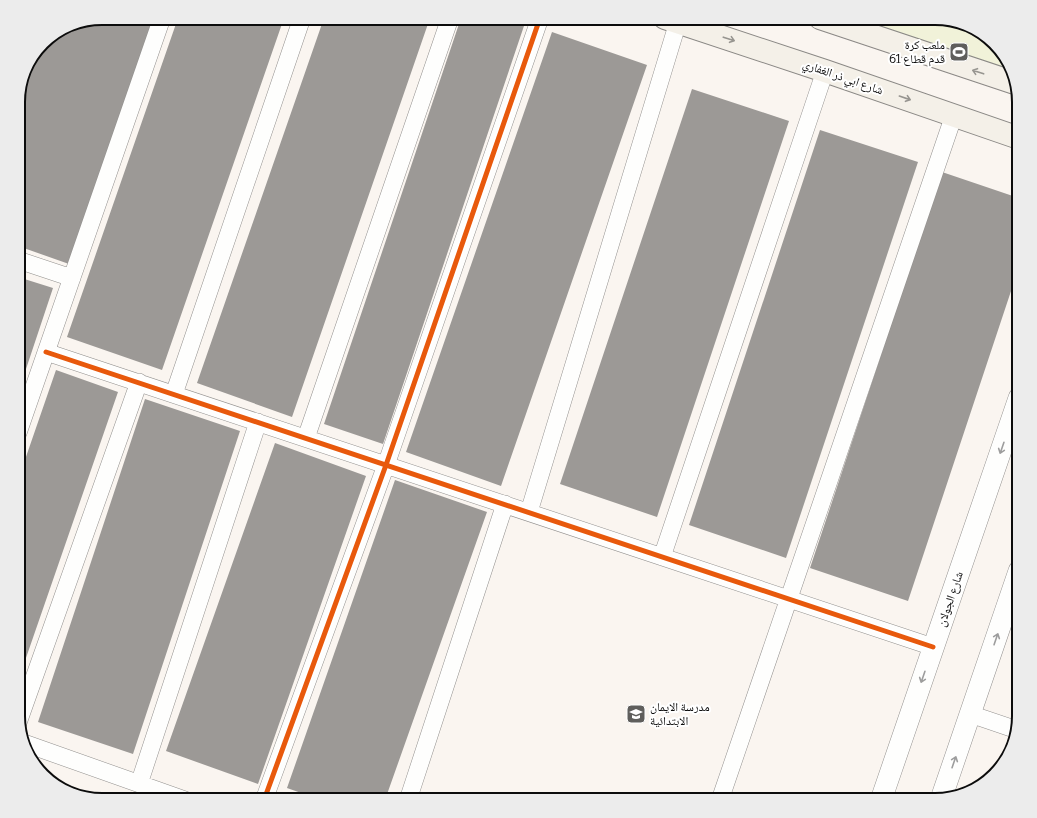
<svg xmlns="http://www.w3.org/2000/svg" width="1037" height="818" font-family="Bitter,'Noto Naskh Arabic',serif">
  <rect width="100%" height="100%" fill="#faf5f0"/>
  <path fill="#f1f2d9" d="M846,18H935L962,23L990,39L1010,65L1015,84Z"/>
  <path fill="#9c9996" d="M102,18H156L69,264L18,246V96L27,65L46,39L70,24Z
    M178,18H284L162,370L67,337Z
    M324,18H430L292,417L197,383Z
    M461,18H519L526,20L383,444L324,424Z
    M552,32L647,65L501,486L406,452Z
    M692,89L789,121L657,517L560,484Z
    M820,130L918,162L786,558L689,525Z
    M942,172L1019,198V267L908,601L810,568Z
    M18,277L53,288L18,393Z
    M56,370L118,392L18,681V480Z
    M145,399L240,431L133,754L38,722Z
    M275,443L366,476L258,784L166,751Z
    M395,480L487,512L385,800H321L287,788Z"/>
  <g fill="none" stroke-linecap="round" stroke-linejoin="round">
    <g stroke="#93918f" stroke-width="18">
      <path id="minor" d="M18,260L72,278
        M46,352L933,647
        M174,394L302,18
        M18,433L162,18
        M306,438L450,18
        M529,512L678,22
        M662,557L825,71
        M970,714L1017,730
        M18,723L139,382
        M24,743L185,800
        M139,784L258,422
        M264,800L386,465L540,18
        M408,800L505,504
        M720,800L954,115"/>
    </g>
    <g stroke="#93918f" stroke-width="22">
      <path id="tertiary" d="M941,799L1019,571
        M881,800L1019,398"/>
    </g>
    <g stroke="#8a8885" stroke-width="24">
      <path id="secondary" d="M665,18L825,71L1019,138
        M820,18L1015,83"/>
    </g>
    <use href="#minor" stroke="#fefefd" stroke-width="17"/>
    <use href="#tertiary" stroke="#fefefd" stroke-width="21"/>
    <use href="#secondary" stroke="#f4f0e8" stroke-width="22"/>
    <g stroke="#fff" stroke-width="8">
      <path id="cycleway" d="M46,352L933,647
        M264,800L386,465L540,18"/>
    </g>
    <use href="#cycleway" stroke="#e8590c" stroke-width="5"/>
  </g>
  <defs><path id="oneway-shaft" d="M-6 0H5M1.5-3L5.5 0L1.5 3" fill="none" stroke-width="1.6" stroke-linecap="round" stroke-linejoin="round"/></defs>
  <g stroke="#979590">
    <use href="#oneway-shaft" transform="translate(729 39) rotate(18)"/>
    <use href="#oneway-shaft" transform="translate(978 72) rotate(-162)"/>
    <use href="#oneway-shaft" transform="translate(905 98) rotate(19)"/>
  </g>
  <g stroke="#9d9d9d">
    <use href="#oneway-shaft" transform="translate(1002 448) rotate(109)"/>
    <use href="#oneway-shaft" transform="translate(996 639) rotate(-71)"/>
    <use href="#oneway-shaft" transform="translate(923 677) rotate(109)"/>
    <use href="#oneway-shaft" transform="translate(954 762) rotate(-71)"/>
  </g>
  <defs>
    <g id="stadium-square" transform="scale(1)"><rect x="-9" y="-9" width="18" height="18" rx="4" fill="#5f5e5c" stroke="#fff"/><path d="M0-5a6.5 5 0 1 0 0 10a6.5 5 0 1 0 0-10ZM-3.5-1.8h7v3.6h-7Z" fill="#fff"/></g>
    <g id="school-square" transform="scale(1)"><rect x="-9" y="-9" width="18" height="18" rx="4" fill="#5f5e5c" stroke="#fff"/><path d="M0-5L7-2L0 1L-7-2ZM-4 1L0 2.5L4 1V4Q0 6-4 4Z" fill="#fff"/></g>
  </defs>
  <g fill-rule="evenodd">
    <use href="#stadium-square" x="959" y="52"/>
    <use href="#school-square" x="636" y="714"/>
  </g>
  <g text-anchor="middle" stroke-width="4" stroke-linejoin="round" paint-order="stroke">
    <g font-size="12" fill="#0c0c0c" stroke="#fff" text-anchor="end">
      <text x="945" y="49">ملعب كرة<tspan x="945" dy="14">قدم قطاع 61</tspan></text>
      <text x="650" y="711" text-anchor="start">مدرسة الايمان<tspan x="650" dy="14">الابتدائية</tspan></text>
    </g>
    <g font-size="12" fill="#0c0c0c" stroke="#fff">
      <text transform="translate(843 77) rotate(19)" y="4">شارع ابي ذر الغفاري</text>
      <text transform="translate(950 599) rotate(-71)" y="4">شارع الجولان</text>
    </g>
  </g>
  <path d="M0 0H1037V818H0ZM102 25H935A77 77 0 0 1 1012 102V716A77 77 0 0 1 935 793H102A77 77 0 0 1 25 716V102A77 77 0 0 1 102 25Z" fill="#ececec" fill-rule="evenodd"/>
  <path fill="none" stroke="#0c0c0c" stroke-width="2" d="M102 25H935A77 77 0 0 1 1012 102V716A77 77 0 0 1 935 793H102A77 77 0 0 1 25 716V102A77 77 0 0 1 102 25Z"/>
</svg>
